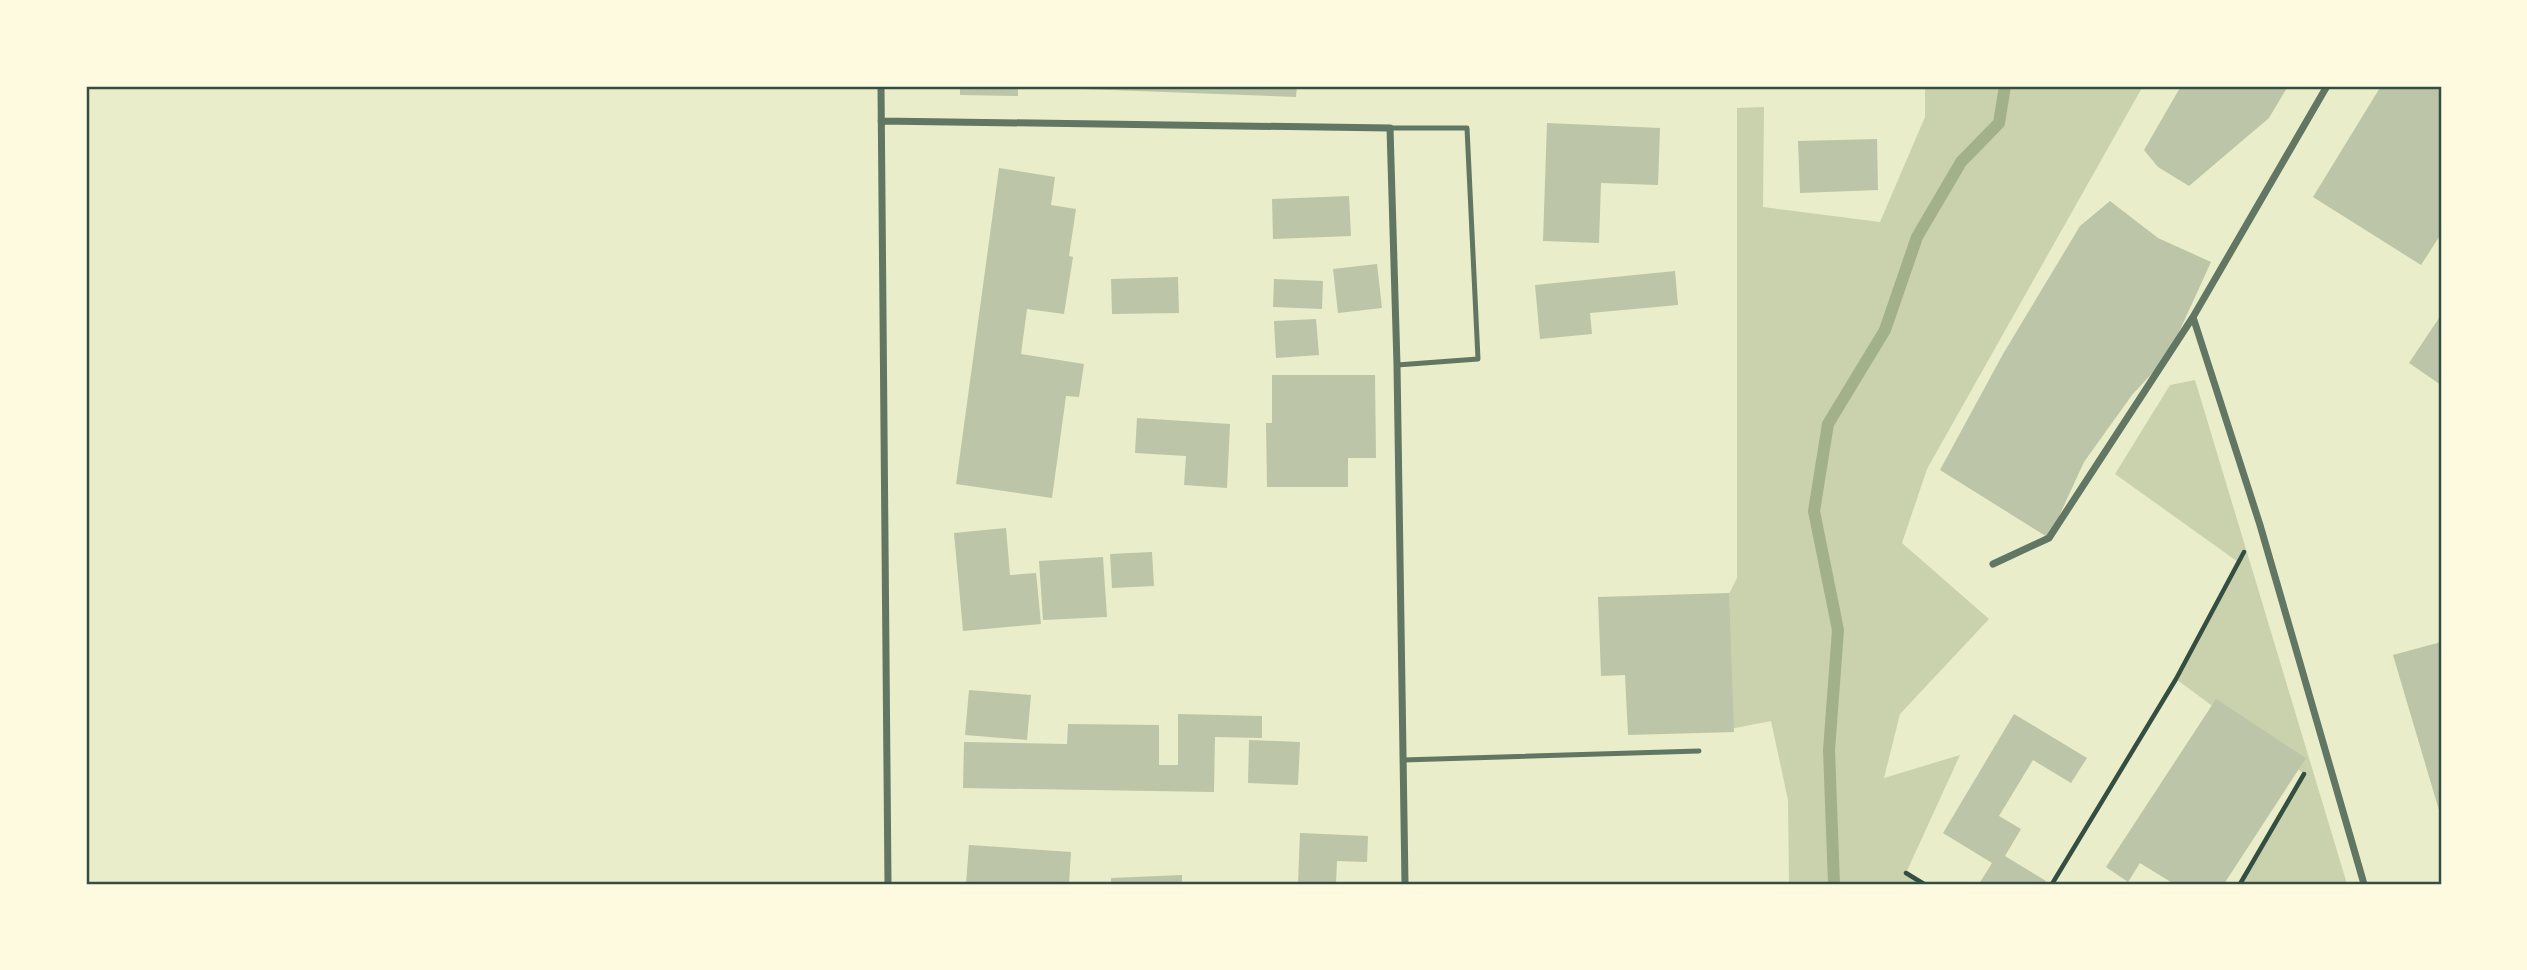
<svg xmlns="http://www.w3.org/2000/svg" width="2527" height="970" font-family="Signika,sans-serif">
  <rect width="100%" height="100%" fill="#e9edc9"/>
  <path fill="#cad2ad" d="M1925,86H2143L1927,469L1902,543L1989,619L1900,714L1884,778L1960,755L1906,873L1924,884H1789L1788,800L1771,721L1725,730V602L1737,578V108L1764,107L1763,207L1880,222L1925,117Z
    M2195,380L2347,884H2248L2242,881L2304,774L2176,679L2238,562L2115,474L2170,385Z"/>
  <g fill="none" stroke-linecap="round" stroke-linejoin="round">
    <path stroke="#a3b18a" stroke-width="12" d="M1834,884L1829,750L1838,630L1814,511L1828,424L1885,330L1917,237L1961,162L1999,123L2005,86"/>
  </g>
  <path fill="#bcc5a7" d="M960,86H1018V96L960,95Z
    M1056,86H1297L1296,97L1056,88Z
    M2181,86H2288L2269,118L2189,186L2158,167L2144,150Z
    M2381,86H2441V234L2421,265L2313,197Z
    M1547,123L1660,128L1658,185L1601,183L1599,243L1543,241Z
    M1877,139L1878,190L1800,193L1798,141Z
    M999,168L1055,177L1051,205L1076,209L1069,256L1073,257L1064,314L1027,309L1021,354L1084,364L1079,397L1066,396L1052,498L956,484Z
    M1349,196L1351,236L1273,239L1272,199Z
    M2110,201L2158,238L2211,262L2168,356L2132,395L2084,462L2049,538L1940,470L2003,354L2080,226Z
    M1377,264L1382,308L1338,313L1333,269Z
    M1675,271L1678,305L1590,313L1592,334L1540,339L1535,285Z
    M1178,277L1179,313L1112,314L1111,279Z
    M1274,279L1323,281L1322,309L1273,307Z
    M2441,315V385L2409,363Z
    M1316,319L1319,355L1276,358L1274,321Z
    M1272,375H1375L1376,458H1348V487H1267L1266,423H1272Z
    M1137,418L1230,424L1227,488L1184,485L1186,456L1135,453Z
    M1006,528L1010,575L1036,573L1041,624L963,631L954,533Z
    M1152,552L1154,586L1112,588L1110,554Z
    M1103,557L1107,617L1043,620L1039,561Z
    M1729,593L1734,732L1628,735L1625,675L1601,676L1598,597Z
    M2441,642V817L2393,655Z
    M969,690L1031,695L1027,740L965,735Z
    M2216,699L2306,758L2224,884H2174L2140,863L2128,882L2106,867Z
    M1178,714L1262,716V738L1215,737L1214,792L963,788L964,742L1067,744L1068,724L1159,725V765H1178Z
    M2014,714L2087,758L2071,783L2033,760L1999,816L2021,829L2005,856L2046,881L2044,884H1979L1992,863L1943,833Z
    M1249,740L1300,742L1298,785L1248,783Z
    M1300,833L1368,836L1367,862L1337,861L1336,884H1298Z
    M969,845L1071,852L1069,884H966Z
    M1182,875V884H1111V878Z"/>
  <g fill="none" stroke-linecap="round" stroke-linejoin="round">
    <path stroke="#344e41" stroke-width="4.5" d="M1906,873L1924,884
      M2052,884L2176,679L2244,552
      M2240,884L2304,774"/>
    <path stroke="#617663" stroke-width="5" d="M1390,128H1467L1478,359L1397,365
      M1403,760L1699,751"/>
    <path stroke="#617663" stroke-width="7" d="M881,86L888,884
      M881,121L1390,128L1397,365L1405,884
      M2193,317L2260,525L2364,884
      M1993,564L2049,538L2193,317L2327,86"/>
  </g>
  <rect width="2527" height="970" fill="none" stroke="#fefae0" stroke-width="175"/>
  <rect x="88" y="88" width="2352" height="795" fill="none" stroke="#344e41" stroke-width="2.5"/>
</svg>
